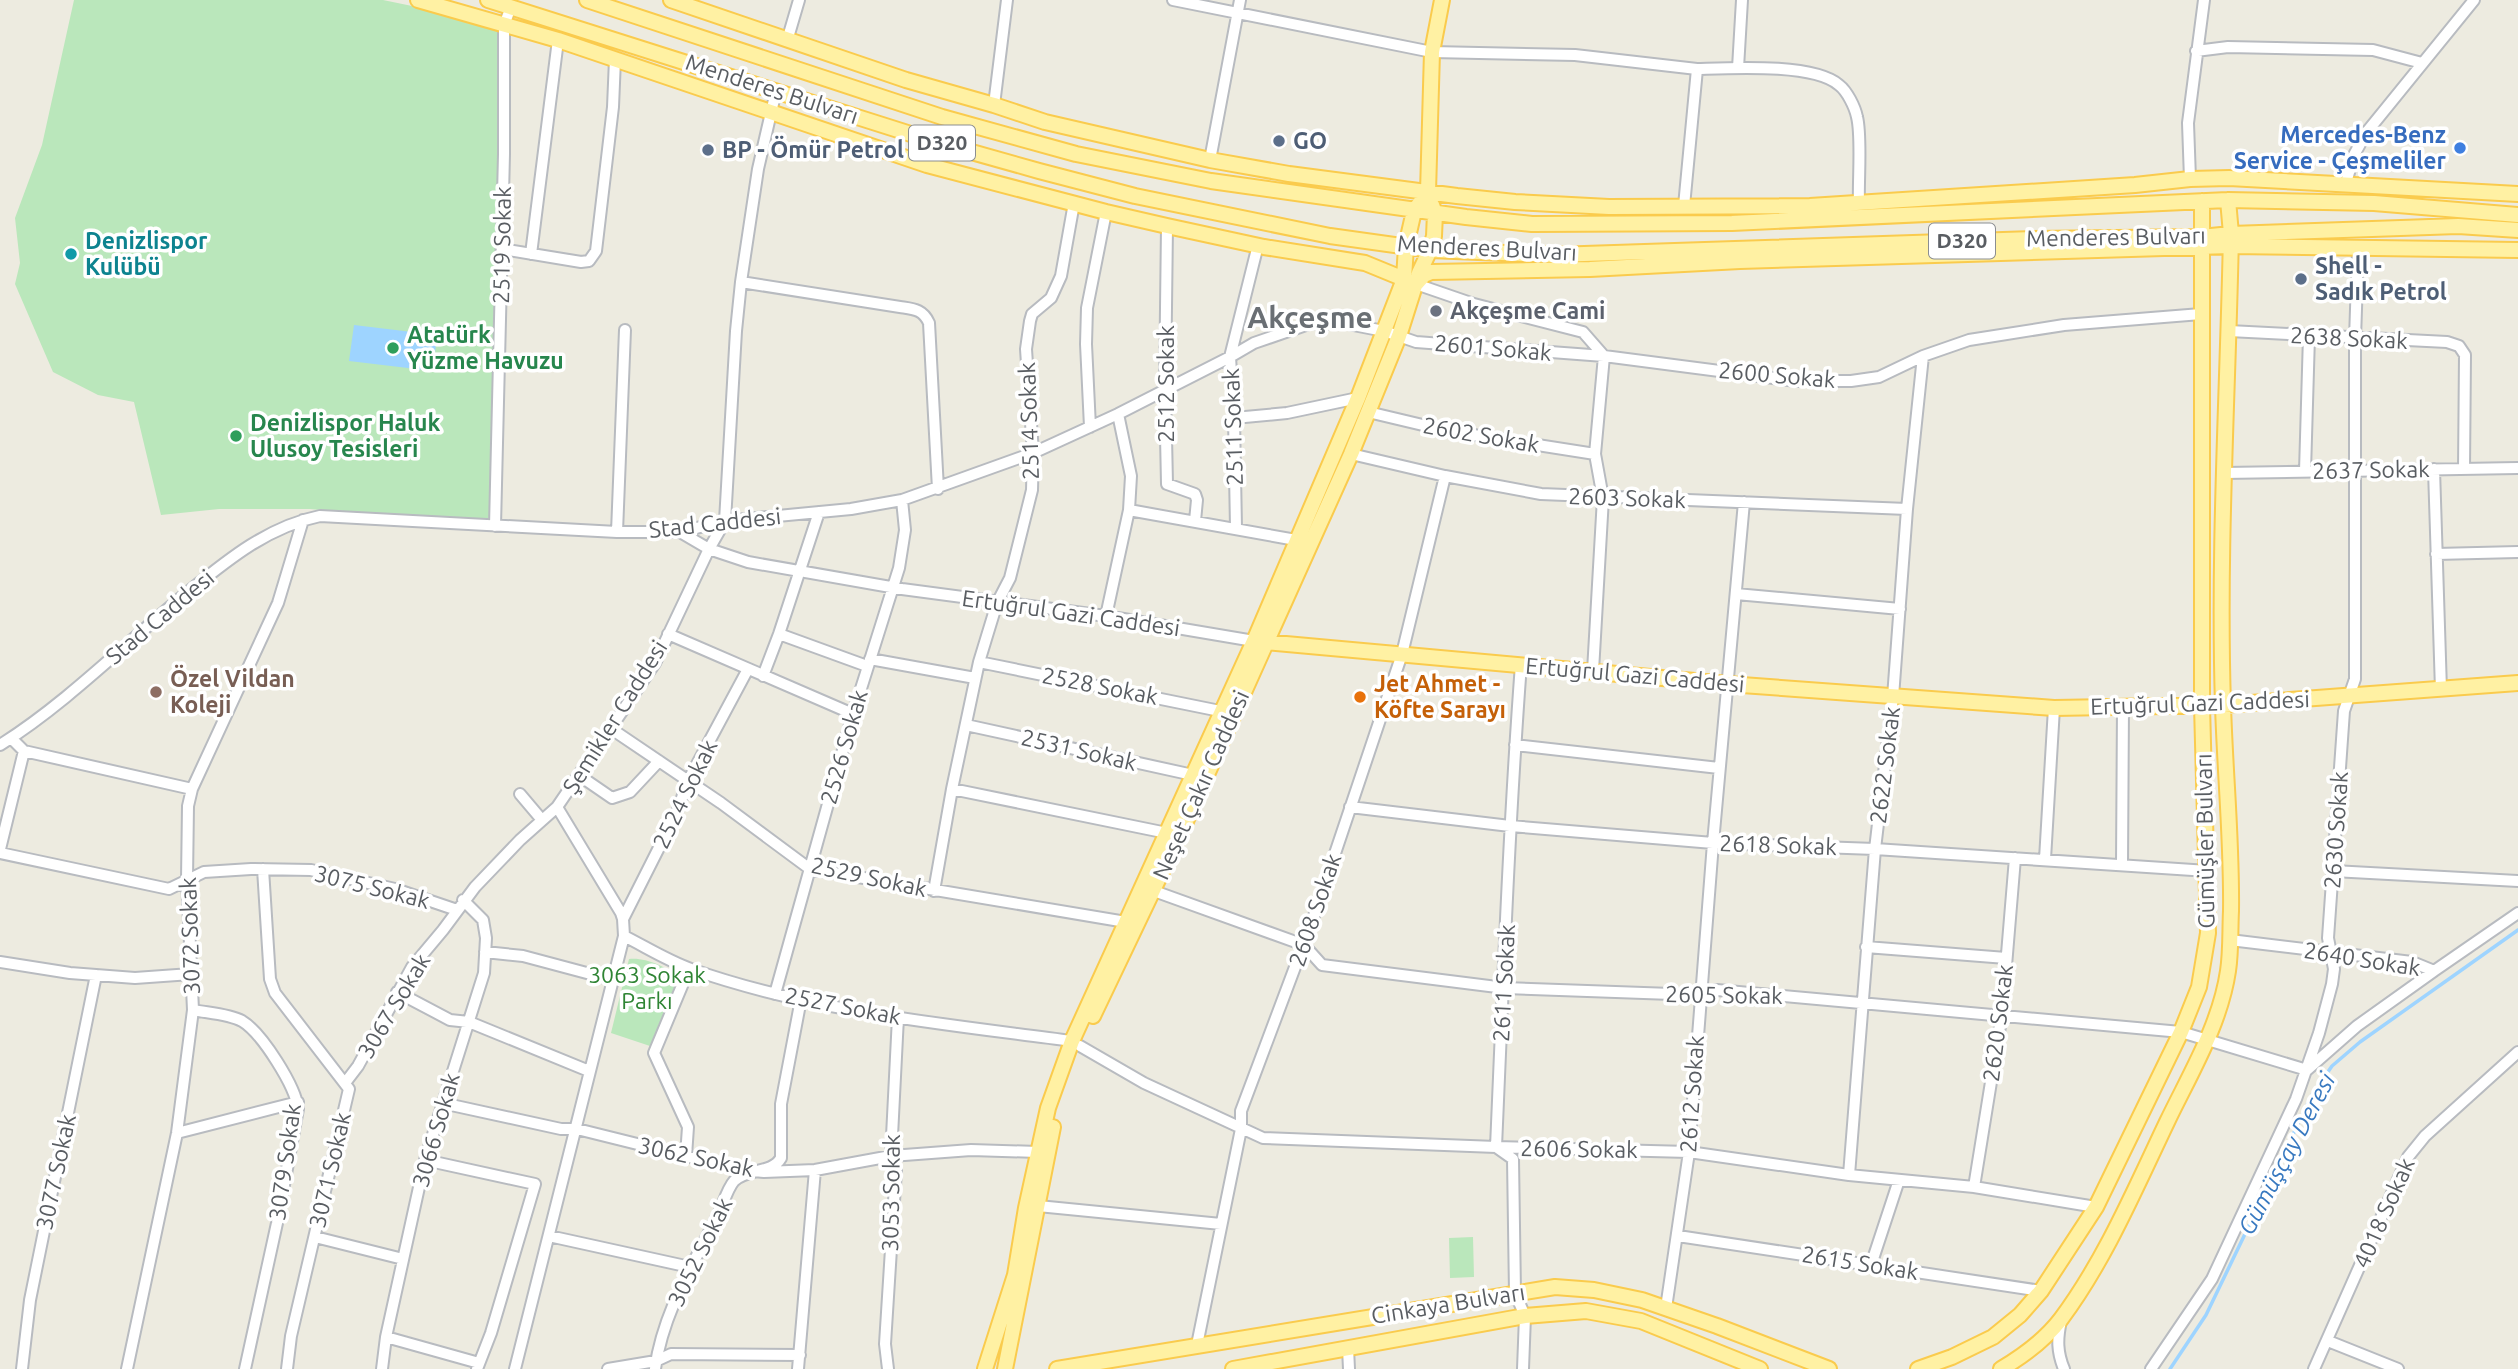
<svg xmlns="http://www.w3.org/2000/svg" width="2518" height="1369" font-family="Ubuntu,sans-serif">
  <rect width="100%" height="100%" fill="#edebe0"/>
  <path fill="#bae7bb" d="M74,0H383L504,25L495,526L310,509H219L161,515L134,402L98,395L53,372L15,284L20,263L15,218L42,145Z
    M629,959C645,957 668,967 678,978L650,1046L611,1033Z
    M1473,1237L1474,1277L1450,1278L1449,1238Z"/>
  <path fill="#9ed4ff" d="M354,325L437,335L433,371L349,361Z"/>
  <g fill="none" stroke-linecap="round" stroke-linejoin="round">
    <path stroke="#9ed4ff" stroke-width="3.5" d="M2170,1369L2206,1315L2312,1095L2332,1066L2360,1042L2518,930"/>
    <g stroke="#b8bbc0" stroke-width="14">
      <path id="minor" d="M1173,0L1432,52L1575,55L1697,69L1684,206
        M787,41L799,0
        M2196,51L2228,47L2373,50L2422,63
        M1738,68L1742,0
        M1697,69C1731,68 1814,63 1839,85C1847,91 1855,107 1857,117C1862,137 1858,181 1859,203
        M994,105L1007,0
        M1210,160L1240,0
        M2190,179L2188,123L2204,0
        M2346,183L2354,155L2366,133L2474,0
        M1167,226L1165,389L1167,484L1195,494L1197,500L1195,521
        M502,249L581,262L589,261L596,251L613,107L615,59
        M531,254L558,40
        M741,282L900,307C913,309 923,309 929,323L938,489
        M1410,282L1474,304L1583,332L1604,356L1796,381H1851L1879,377L1923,356L1969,340L2064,325L2201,314
        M2229,331L2447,342L2459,346L2465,355L2464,469
        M1368,412L1448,431L1595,454
        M1234,418L1287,413L1358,398
        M1090,427L1086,344L1087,308L1106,212
        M1351,454L1445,476L1541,494L1907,509
        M2434,469L2441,690
        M2305,471L2309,336
        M2224,473L2518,468
        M1129,510L1296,540
        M495,526L504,154V25L511,7
        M1236,528L1234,418L1230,357L1258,245
        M617,532L625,330
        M680,532L709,549L748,562L902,589L1106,616L1254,641
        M2436,554L2518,552
        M1736,594L1900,609
        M1106,616L1129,510L1131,476L1118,414
        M668,634L853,714
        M779,634L867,666
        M870,659L975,678
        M979,662L1220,711
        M1521,664C1509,825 1503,986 1496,1147L1513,1159L1515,1293L1525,1316L1523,1369
        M763,676L779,634L819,512
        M966,725L1193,775
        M610,728L721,803L810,869L1126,922
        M0,745C64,705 124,645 183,596C225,562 266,527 320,516L617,532H680L725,521L851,509L902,500L1033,453L1118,414L1230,357L1254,343L1312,323L1348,324L1384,331L1416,342L1604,356L1595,454L1603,498L1593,671
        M1515,745L1719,768
        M24,751L192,789
        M580,776L612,798L630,792L659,761
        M952,789L1167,833
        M520,794L542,820
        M1350,807L1510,826L1713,843L1875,849L2208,871
        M0,849L24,751L11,738
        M0,853L169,889L204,872L251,869L311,870L395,889L457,910
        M2045,859L2054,708
        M2122,865L2123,706
        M263,869L270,979L275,993L349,1089L291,1336L287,1369
        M2333,871L2518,881
        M934,891L952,789L979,662L997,603L1010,578L1032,490L1033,453L1026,349L1030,321L1032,314L1051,298L1061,276L1074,203
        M1154,891L1304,945L1322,965L1505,988L1700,995L1717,990L2181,1032L2307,1070L2357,1026L2434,971
        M623,919L677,812L688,781L748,669
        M624,936C646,947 668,961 691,969C813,1012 945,1024 1072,1041
        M2230,940L2412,962L2434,971L2518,913
        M1866,947L2006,958
        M485,952L523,956L613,980
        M0,962L70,973L135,978L191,974
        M397,992L450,1020L469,1022L589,1071
        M775,994L853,714L899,568L905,530L902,500
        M193,1010C208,1013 229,1014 242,1021C262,1033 296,1087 298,1109L277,1223L245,1369
        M1080,1046L1144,1083L1263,1138L1496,1147L1689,1152L1849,1175L1974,1187L2096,1207
        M345,1083L358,1066L412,967L443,930L475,887L520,840L557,807
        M442,1103L561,1129H577L742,1170L764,1172L815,1170L891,1156L971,1150L1038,1152
        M177,1133L298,1102
        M686,1156L688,1127L654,1053L689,969
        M425,1160L535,1184L491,1333L477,1369
        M1849,1175L1875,849L1893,697L1907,509L1923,356
        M1974,1187L2002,1014L2015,858
        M1038,1206L1221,1224
        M549,1236L690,1267
        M1678,1236L2041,1291
        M315,1237L403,1259
        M1871,1265L1899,1180
        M1666,1308L1689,1152L1713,843L1744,502
        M2061,1321C2057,1339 2057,1352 2064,1369
        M386,1337L479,1363
        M2328,1341L2398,1369
        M1197,1345L1241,1129V1111L1313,919L1402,654L1445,476
        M1348,1348L1349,1369
        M22,1369L30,1300L96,975
        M127,1369L177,1133L193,1010L187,879L188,806L192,789L278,603L303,520
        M382,1369L386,1337L425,1160L484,973L486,938L483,920L463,900
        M515,1369L624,936L623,919L621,913L557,807L655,663L709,549L725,521L736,331L741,282L758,169L776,91
        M608,1369L656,1361L671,1354L800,1355
        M655,1369C663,1312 693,1265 718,1215C723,1205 727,1189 734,1181C747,1168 772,1174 781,1158V1104L801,999
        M798,1369L815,1170
        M888,1369L885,1344L896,1170L891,1156L898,1017
        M2151,1369L2212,1279L2296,1099L2319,1033L2332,984L2334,969L2328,938L2344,711L2355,679V339L2358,249
        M2314,1369L2408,1157L2425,1136L2518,1052"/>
    </g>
    <g stroke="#facb4d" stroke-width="18">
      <path id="major" d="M418,0L558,40L927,165L1106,212L1167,226L1264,247L1365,263L1404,279
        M488,0L936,142L1039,171L1135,196L1330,236L1430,250L1554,255L2033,239L2201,237L2231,234L2458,226L2518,230
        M587,0L942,117L1076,154L1211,181L1466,217L1532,224L1732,223L2228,200L2374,203L2518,215
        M671,0L906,80L994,105L1045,122L1210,160L1289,174L1457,196L1515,202L1609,207L1810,206L2135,185L2190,179L2229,178L2518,194
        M1416,284L1424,275L1431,272L1590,269L1740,261L2230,246L2518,250
        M1254,641L1728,684L2054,708L2223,705L2518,683
        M1093,1016L1187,819L1351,454L1399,336L1419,273L1430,250L1434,236L1435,213L1432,205
        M985,1369L1015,1275L1026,1208L1048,1108L1072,1041L1254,641L1358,398L1404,279L1406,246L1414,211L1428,192L1432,52L1442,0
        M1005,1369L1053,1127
        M1057,1369L1555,1287L1594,1290L1642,1300L1717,1326L1829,1369
        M1233,1369L1525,1316L1586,1311L1641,1321L1760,1369
        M1918,1369L1952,1357L1993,1337L2020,1315L2041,1291L2096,1207L2181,1032L2199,987L2208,933L2202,705V201
        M2001,1369C2023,1356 2045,1340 2061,1319C2105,1260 2135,1189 2167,1122C2190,1074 2220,1025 2228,971C2231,952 2230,931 2231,911C2232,842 2225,774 2223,705C2218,548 2228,391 2231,234L2228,200"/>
    </g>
    <use href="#minor" stroke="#fff" stroke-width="10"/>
    <use href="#major" stroke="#fff1a3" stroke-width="14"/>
  </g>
  <g fill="#5c6f8a" stroke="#fff" stroke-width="2.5">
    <circle cx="1279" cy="141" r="7"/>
    <circle cx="708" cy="150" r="7"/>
    <circle cx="2301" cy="279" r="7"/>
  </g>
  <circle fill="#3f7fe0" stroke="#fff" stroke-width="2.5" cx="2460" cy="148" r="7"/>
  <circle fill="#0f9aa8" stroke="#fff" stroke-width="2.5" cx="71" cy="254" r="7"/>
  <circle fill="#6b7280" stroke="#fff" stroke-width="2.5" cx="1436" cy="311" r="7"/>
  <g fill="#2e9e5b" stroke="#fff" stroke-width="2.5">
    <circle cx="393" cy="348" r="7"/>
    <circle cx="236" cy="436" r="7"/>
  </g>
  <circle fill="#8d6e63" stroke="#fff" stroke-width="2.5" cx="156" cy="692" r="7"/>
  <circle fill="#e8710a" stroke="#fff" stroke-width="2.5" cx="1360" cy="697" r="7"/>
  <g text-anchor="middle" stroke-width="7" stroke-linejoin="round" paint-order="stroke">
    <g fill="#fff" stroke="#8b8e91" stroke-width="2">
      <rect x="909" y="125.5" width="66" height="35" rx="5"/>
      <rect x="1929" y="223.5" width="66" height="35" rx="5"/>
    </g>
    <g font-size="21" font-weight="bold" fill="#595d62">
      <text x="942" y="150">D320</text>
      <text x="1962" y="248">D320</text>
    </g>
    <g font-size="23" fill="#595d62" stroke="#fff">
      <text transform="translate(772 89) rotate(18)" y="8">Menderes Bulvarı</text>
      <text transform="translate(2116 237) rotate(-1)" y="8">Menderes Bulvarı</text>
      <text transform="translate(502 245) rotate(-89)" y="8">2519 Sokak</text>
      <text transform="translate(1487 248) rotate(3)" y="8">Menderes Bulvarı</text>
      <text transform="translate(2349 338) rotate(3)" y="8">2638 Sokak</text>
      <text transform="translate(1493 348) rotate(5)" y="8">2601 Sokak</text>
      <text transform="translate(1777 375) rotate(5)" y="8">2600 Sokak</text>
      <text transform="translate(1166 384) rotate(-90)" y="8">2512 Sokak</text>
      <text transform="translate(1029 421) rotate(-92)" y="8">2514 Sokak</text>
      <text transform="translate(1233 427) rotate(-92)" y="8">2511 Sokak</text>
      <text transform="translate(1481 435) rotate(10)" y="8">2602 Sokak</text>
      <text transform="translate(2371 470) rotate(-1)" y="8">2637 Sokak</text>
      <text transform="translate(1627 498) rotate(2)" y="8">2603 Sokak</text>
      <text transform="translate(715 523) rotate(-6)" y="8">Stad Caddesi</text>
      <text transform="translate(1071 613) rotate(8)" y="8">Ertuğrul Gazi Caddesi</text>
      <text transform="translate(160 617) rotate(-40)" y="8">Stad Caddesi</text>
      <text transform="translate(1635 675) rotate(5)" y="8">Ertuğrul Gazi Caddesi</text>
      <text transform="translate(1100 686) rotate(11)" y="8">2528 Sokak</text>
      <text transform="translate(2200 703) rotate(-2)" y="8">Ertuğrul Gazi Caddesi</text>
      <text transform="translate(615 717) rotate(-58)" y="8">Şemikler Caddesi</text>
      <text transform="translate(844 747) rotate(-74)" y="8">2526 Sokak</text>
      <text transform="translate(1079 750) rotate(13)" y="8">2531 Sokak</text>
      <text transform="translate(1885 765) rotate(-83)" y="8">2622 Sokak</text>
      <text transform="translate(1201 785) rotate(-66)" y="8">Neşet Çakır Caddesi</text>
      <text transform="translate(685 794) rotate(-64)" y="8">2524 Sokak</text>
      <text transform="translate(2336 830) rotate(-86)" y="8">2630 Sokak</text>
      <text transform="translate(2205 841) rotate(-91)" y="8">Gümüşler Bulvarı</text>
      <text transform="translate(1778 845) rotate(2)" y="8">2618 Sokak</text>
      <text transform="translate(869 877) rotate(12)" y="8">2529 Sokak</text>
      <text transform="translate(372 887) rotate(14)" y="8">3075 Sokak</text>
      <text transform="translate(1315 910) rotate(-71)" y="8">2608 Sokak</text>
      <text transform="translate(190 936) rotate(-92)" y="8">3072 Sokak</text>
      <text transform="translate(2362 959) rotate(9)" y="8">2640 Sokak</text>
      <text transform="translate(1504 983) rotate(-87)" y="8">2611 Sokak</text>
      <text transform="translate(1724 995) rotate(1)" y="8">2605 Sokak</text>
      <text transform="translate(394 1006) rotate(-59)" y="8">3067 Sokak</text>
      <text transform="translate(843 1006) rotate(11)" y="8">2527 Sokak</text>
      <text transform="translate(1998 1023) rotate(-83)" y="8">2620 Sokak</text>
      <text transform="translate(1692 1094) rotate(-86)" y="8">2612 Sokak</text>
      <text transform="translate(436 1130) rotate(-74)" y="8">3066 Sokak</text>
      <text transform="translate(1579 1149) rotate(1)" y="8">2606 Sokak</text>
      <text transform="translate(696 1157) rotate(12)" y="8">3062 Sokak</text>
      <text transform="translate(285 1162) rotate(-82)" y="8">3079 Sokak</text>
      <text transform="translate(330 1170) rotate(-77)" y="8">3071 Sokak</text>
      <text transform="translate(56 1172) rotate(-78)" y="8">3077 Sokak</text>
      <text transform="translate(891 1193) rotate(-89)" y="8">3053 Sokak</text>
      <text transform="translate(2384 1213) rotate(-66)" y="8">4018 Sokak</text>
      <text transform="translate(700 1252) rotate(-64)" y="8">3052 Sokak</text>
      <text transform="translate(1860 1263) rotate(9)" y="8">2615 Sokak</text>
      <text transform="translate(1448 1304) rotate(-9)" y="8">Cinkaya Bulvarı</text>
    </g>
    <g font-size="23" font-weight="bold" fill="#366cbe" stroke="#fff" text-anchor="end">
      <text x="2446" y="143">Mercedes-Benz<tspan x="2446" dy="26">Service - Çeşmeliler</tspan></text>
    </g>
    <g font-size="23" font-weight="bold" fill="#4e5e75" stroke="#fff" text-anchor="start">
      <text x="1293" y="149">GO</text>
      <text x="722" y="158">BP - Ömür Petrol</text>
      <text x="2315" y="274">Shell -<tspan x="2315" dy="26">Sadık Petrol</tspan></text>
    </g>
    <g font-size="23" font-weight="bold" fill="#0d838f" stroke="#fff" text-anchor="start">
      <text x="85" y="249">Denizlispor<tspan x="85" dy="26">Kulübü</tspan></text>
    </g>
    <g font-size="23" font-weight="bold" fill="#5b616d" stroke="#fff" text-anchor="start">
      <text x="1450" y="319">Akçeşme Cami</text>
    </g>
    <g font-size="23" font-weight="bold" fill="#27864d" stroke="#fff" text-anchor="start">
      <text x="407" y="343">Atatürk<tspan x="407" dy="26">Yüzme Havuzu</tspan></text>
      <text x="250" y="431">Denizlispor Haluk<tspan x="250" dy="26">Ulusoy Tesisleri</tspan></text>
    </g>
    <g font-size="23" font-weight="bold" fill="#785e54" stroke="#fff" text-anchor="start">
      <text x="170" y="687">Özel Vildan<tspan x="170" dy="26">Koleji</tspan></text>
    </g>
    <g font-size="23" font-weight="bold" fill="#c56008" stroke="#fff" text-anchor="start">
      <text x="1374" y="692">Jet Ahmet -<tspan x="1374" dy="26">Köfte Sarayı</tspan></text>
    </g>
    <g font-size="23" fill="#2e8433" stroke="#fff">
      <text x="647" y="983">3063 Sokak<tspan x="647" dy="26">Parkı</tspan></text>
    </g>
    <g font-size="24" font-style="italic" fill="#3879c0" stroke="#fff">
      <text transform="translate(2287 1154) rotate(-62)" y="8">Gümüşçay Deresi</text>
    </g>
    <g font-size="30" font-weight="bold" fill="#6a6f74" stroke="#fff">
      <text x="1310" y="328">Akçeşme</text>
    </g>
  </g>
</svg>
